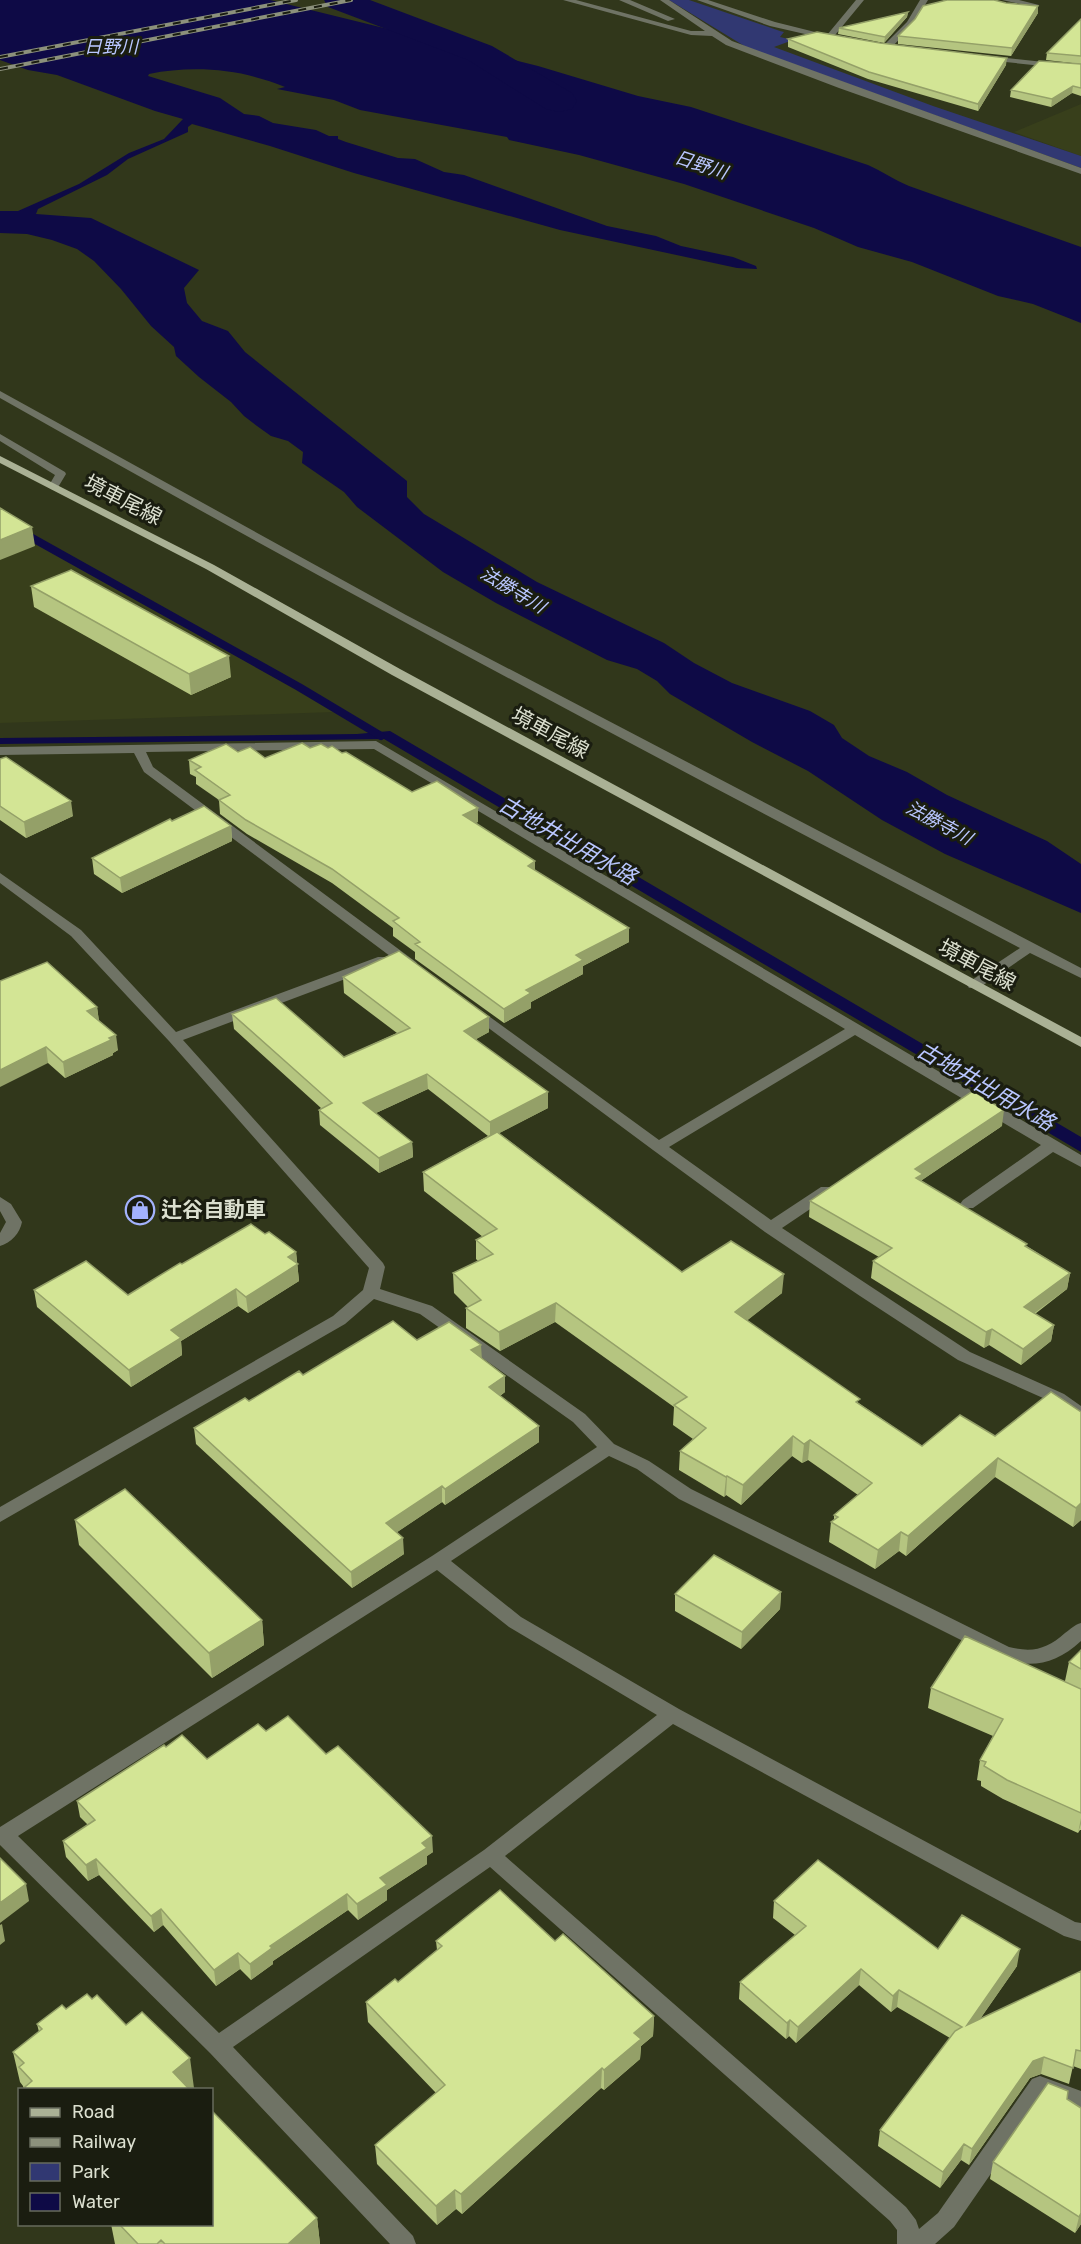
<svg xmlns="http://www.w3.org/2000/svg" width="1081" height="2244" font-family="Rubik,'Noto Sans JP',sans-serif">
  <rect width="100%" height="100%" fill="#31371b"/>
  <path fill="#383f1b" d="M1081,104V156L1014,132Z
    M0,523L225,649L334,712L0,723Z"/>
  <path fill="#313872" d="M669,0H689L780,31L784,32L780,37L793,40L774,47L933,106L1081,156V168L746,47Z"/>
  <path fill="#0e0a46" d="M0,0H270L538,66L638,96L691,107L868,165C882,171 894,180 909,186L1081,247V323L1033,304L998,296L912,262L858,247L814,228L684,184L579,155L509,140L507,137L360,110L334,100L277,89L285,87C242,69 194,65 149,74L148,76L220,98L244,114L259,116L273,123L316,130L329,136H338V139L346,142L398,158L415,159L444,172L464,175L607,226L656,236L681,246L733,257L756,266L757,269L737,268L560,230L354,173L270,146L192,124L188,127V132L128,159L107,175L38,209L36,214L91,218L199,270L184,288L187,303L202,321L228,331L245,352L407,481V497L424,514L537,582L664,643L694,663L732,683L810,711L834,725L842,738L869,756L907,772L947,795L1047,841L1081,864V913L945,854L882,820L808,771L752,742L670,694L657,681L637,669L607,660L496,603L443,572L357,507L344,492L302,463L303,452L288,441L271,436L257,426L244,416L231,402L199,377L176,356L174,347L151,326L121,289L94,261L77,249L52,240L27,234L0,233V211H18L79,184L129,153L164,139L183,119L155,111L57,75L28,70L0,60Z
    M390,731L1081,1137V1152L384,739L0,744V738L357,734Z"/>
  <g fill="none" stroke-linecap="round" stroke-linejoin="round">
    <path stroke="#0e0a46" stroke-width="8" d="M0,520L299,687L381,736"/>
    <path fill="#0e0a46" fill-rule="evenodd" d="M324,0H370L492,46L572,93L577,101L572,109L559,112L546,109L468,60L328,7Z"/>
    <path fill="#6f7365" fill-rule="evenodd" d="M563,0H576L691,31H705L660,0H669L732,41L1081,168V174L839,88L726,45L712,36L691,35Z
      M619,0H630L675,19L668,21Z
      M697,0H708L775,22L827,35L856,0H864L831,40L770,26Z
      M920,0H928L913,25L891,48H885V44L907,22Z
      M1002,0H1019L1039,5L1035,7Z
      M989,56L1081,66V70L986,60L985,58Z
      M0,391L406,615L1081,968V978L1030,953L979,988H969L967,985L969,982L1020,948C677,769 336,589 0,398Z
      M0,434L65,472L66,474L57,489L53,490L48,487L55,475L0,441Z
      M376,741L1081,1155V1167L1053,1152L973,1208H963L960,1204L963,1200L1041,1145L855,1035L669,1147L771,1220L821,1187H831L834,1191L831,1195L782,1228L970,1352L1064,1394L1081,1406V1420L1052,1402L958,1360L860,1296L765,1232L653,1150L467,1012L469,1009H479L659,1140L845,1029L374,749L146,752L153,767L416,962L418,965L416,968H406L144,772L134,753L0,755V747Z
      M0,873L81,930L176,1032L378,957H388L390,960L388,963L183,1040L383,1263L385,1267L380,1289L432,1306L585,1414L614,1444L649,1461L691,1489L1009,1647C1033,1653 1047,1649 1065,1633C1071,1629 1074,1625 1081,1623V1641C1055,1665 1031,1669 997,1658L679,1499L637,1469L609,1456L451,1561L521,1617L679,1709L1075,1922L1081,1923V1941L1064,1936L673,1724L505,1856L906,2207L916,2220L919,2229L938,2213L1032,2079L1040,2076L1081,2091V2111L1044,2097L954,2227L935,2244H897V2230L890,2221L490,1867L233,2047L413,2236L416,2244H390L210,2053L0,1845V1827L432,1556L597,1447L573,1422L420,1314L374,1299L345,1324L0,1522V1507L333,1316L363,1290L369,1268L169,1041L71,936L0,883ZM437,1570L509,1627L657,1715L484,1850L219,2033L18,1836Z
      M0,1197L11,1204L22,1222C20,1233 11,1243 0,1246V1233L6,1222L0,1211Z"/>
    <path fill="#aab195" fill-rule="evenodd" d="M0,456L214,565L400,669L1081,1037V1047L392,675L206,569L0,463Z"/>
    <g stroke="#8c917c" stroke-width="4">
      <path id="rail" d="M0,57L296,0
        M0,69L351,0"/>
    </g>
    <use href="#rail" stroke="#1a1d10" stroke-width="2" stroke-dasharray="8" stroke-linecap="butt"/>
  </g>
  <path fill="#b5c580" d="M1006,3L1038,6V13L1011,56L898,44V36Z
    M908,12L907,17L884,43L838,34L839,28Z
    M1081,19V64L1046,60L1047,53Z
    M788,39L1006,65L978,111L868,79L788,47Z
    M1081,64V96L1072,93L1051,107L1010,97L1011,90Z
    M31,586L231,677L191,695L34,607Z
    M310,748H328L342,753L412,792L478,822L475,823L535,861V870L629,942L583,966V974L531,1002V1008L504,1023L415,959V952L393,936V928L332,883L247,834L220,814L219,800L196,784V777L190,774L189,760L238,752L265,758Z
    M0,759L73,816L26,838L0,820Z
    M231,826L232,841L122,893L94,874L92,858Z
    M343,977L489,1032L476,1039L548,1108L499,1133L682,1272L782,1293L747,1320L860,1404L922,1446L995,1436L1081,1412V1520L1073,1527L995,1477L906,1556L899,1551L875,1569L829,1542L831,1522L834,1520V1515L858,1495L808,1460L802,1463L792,1456L741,1505L726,1495L724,1497L679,1470L680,1451L693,1439L673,1425L674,1407L555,1322L500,1351L466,1328V1308L468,1307L454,1293L453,1273L478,1261L476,1259V1240L483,1237L424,1191L423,1172L488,1136L428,1089L376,1113L412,1142L413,1157L379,1173L320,1125L319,1110L321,1108L234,1029L232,1014L344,1057L397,1033L344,993Z
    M0,981L97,1007L99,1021L118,1050L113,1053V1055L65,1078L48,1063Z
    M1002,1126L922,1180V1181L1070,1273L1067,1289L1035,1314L1054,1325L1051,1341L1021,1365L989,1345L984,1348L871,1278L873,1261L879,1257L809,1217L810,1201Z
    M265,1234L296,1252L299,1281L248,1313L238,1306L181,1341L182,1355L131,1387L37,1307L34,1290L128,1295L182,1264Z
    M417,1340L505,1392L500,1396L539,1442L445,1505L442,1502L397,1532L404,1554L352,1588L196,1444L194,1428L303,1375Z
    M75,1520L262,1620L264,1645L212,1678L79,1545Z
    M781,1592L780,1609L741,1649L675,1611V1594Z
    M1081,1650V1830H1080L1078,1833L1003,1799L981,1786V1781L977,1780L980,1760L993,1736L928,1708L931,1688L1065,1681L1069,1662Z
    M266,1731L326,1754L433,1852L427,1856V1864L387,1890V1900L358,1920L348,1910L273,1961V1964L251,1980L240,1969L216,1986L163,1925L154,1932L99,1875L88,1881L66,1857L63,1841L88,1825L80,1817L77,1801L166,1747L207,1759Z
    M774,1901L938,1949L1017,1966L980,2019L1081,1971V2069L1073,2066L1069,2084L1041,2074L1030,2078L969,2165L961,2160L940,2188L878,2146L880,2130L950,2038L897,2007L891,2012L859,1985L796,2043L789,2036L786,2039L739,1999L740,1982L795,1935L773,1918Z
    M436,1941H555L654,2016L653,2036L641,2046L640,2059L604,2090L601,2088L462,2214L456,2209L437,2225L377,2164L375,2145L436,2093L368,2022L366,2002L398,1982L437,1950Z
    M92,1999L126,2025L194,2088L192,2090H24L23,2086L20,2082L13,2052L39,2032L37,2024L66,2009Z
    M1067,2099L1081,2108V2224L1075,2233L990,2179L993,2162Z
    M317,2218L320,2244H115L111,2224H212Z"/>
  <path fill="#94a068" d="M1038,6V13L1011,56L1012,48Z
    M908,12L907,17L884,43L885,37Z
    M1007,58L1006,65L978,111V104Z
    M1073,86L1072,93L1051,107L1052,99Z
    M32,527L35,546L0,560V540Z
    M229,656L231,677L191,695L189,674Z
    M71,801L73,816L26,838L24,822Z
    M478,808V822L463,829V815Z
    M231,826L232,841L122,893L120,878Z
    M535,861V875L528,866Z
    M629,928V942L583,966V974L531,1002V1008L504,1023V1009L526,990L576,955Z
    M97,1007L99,1022L87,1011Z
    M489,1017V1032L464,1046V1031Z
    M116,1035L118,1050L113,1053V1055L65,1078L63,1062Z
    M46,1047L48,1063L0,1087V1070Z
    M427,1074L428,1089L363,1119V1103Z
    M548,1092V1108L490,1138V1122Z
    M1004,1110L1002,1126L922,1180L921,1190L915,1194V1169Z
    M412,1142L413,1157L379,1173V1158Z
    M296,1252L299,1281L248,1313L246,1297L288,1257Z
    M1070,1273L1067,1289L1021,1323L1024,1307Z
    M784,1274L782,1293L734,1331L735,1312Z
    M236,1289L238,1306L181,1341L182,1355L131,1387L129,1370L171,1330Z
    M556,1303L555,1322L500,1351L499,1332Z
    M1054,1325L1051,1341L1021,1365L1023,1349Z
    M992,1329L989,1345L984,1348L986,1332Z
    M481,1345L482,1360L471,1350Z
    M505,1376V1392L489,1403V1387Z
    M539,1426V1442L445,1505V1489Z
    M793,1436L792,1456L741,1505L743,1485Z
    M810,1440L808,1460L802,1463L804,1444Z
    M998,1458L995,1477L906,1556L908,1536Z
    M727,1476L726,1495L724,1497L726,1477Z
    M442,1486V1502L387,1539L386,1523Z
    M1081,1503V1520L1073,1527L1076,1508Z
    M901,1532L899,1551L875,1569L878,1550Z
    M403,1538L404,1554L352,1588L351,1572Z
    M781,1592L780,1609L741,1649L742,1632Z
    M262,1620L264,1645L212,1678L209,1653Z
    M1081,1818V1824L1078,1833Z
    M432,1836L433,1852L427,1856V1864L387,1890V1900L358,1920L357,1904L380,1878L422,1843Z
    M96,1859L99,1875L88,1881L86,1865Z
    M26,1884L29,1901L0,1923V1903Z
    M347,1894L348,1910L273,1961V1964L251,1980L250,1964L270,1946Z
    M161,1909L163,1925L154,1932L151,1916Z
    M2,1924L5,1941L0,1945V1925Z
    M1020,1949L1017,1966L964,2042L967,2025Z
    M238,1953L240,1969L216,1986L214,1970Z
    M861,1969L859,1985L796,2043L798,2027Z
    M899,1990L897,2007L891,2012L893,1996Z
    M654,2016L653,2036L641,2046L640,2059L604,2090V2070L634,2033Z
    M790,2020L789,2036L786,2039L787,2023Z
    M1044,2057L1041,2074L1030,2078L969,2165L972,2149L1033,2061Z
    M190,2058L194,2088L192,2090H175L173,2072Z
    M602,2068L601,2088L462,2214L461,2194Z
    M964,2144L961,2160L940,2188L943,2172Z
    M455,2190L456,2209L437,2225L436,2206Z
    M1081,2213V2224L1075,2233L1079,2217Z
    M317,2218L320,2244H288Z"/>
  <path fill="#d3e595" stroke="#94a068" stroke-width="1.5" d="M947,0H994L1006,3L1038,6L1012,48L898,36L915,19L923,6Z
    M908,12L885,37L839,28Z
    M1081,19V56L1047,53Z
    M817,32L880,43L1007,58L978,104L869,72L788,39Z
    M1039,61L1081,64V88L1073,86L1052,99L1011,90Z
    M0,508L32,527L0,540Z
    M71,570L229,656L189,674L31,586Z
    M302,743L310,748L321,744L328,748L332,746L342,753L346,752L412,792L437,781L478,808L463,815L535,861L528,866L629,928L576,955L583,960L526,990L531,993L504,1009L415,944L420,942L393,921L399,918L332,869L246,820L219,800L230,795L195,770L201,767L189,760L226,744L238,752L250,747L265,758Z
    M6,757L71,801L24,822L0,806V759Z
    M204,806L231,826L120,878L92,858L170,819L172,821Z
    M399,951L489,1017L464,1031L548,1092L490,1122L427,1074L363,1103L412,1142L379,1158L319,1110L332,1103L232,1014L276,998L344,1057L410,1028L343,977Z
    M47,962L97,1007L87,1011L116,1035L109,1038L111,1040L63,1062L46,1047L0,1070V981Z
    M973,1091L1004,1110L915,1169L923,1174L916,1178L1027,1244L1025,1246L1070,1273L1024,1307L1054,1325L1023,1349L992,1329L986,1332L873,1261L892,1248L810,1201Z
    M497,1132L682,1272L731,1241L784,1274L735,1312L860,1399L856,1402L922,1446L960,1415L995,1436L1051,1392L1081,1412V1503L1076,1508L998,1458L908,1536L901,1532L878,1550L831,1522L838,1517L834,1515L872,1483L810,1440L804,1444L793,1436L743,1485L727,1476L726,1477L680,1451L706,1428L674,1405L687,1397L556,1303L499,1332L466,1308L481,1300L453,1273L493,1254L476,1240L497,1229L423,1172Z
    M251,1224L265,1234L269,1232L296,1252L288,1257L298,1264L246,1297L236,1289L171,1330L181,1338L129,1370L34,1290L86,1261L128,1295L180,1263L182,1264Z
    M393,1321L417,1340L449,1322L481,1345L471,1350L505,1376L489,1387L539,1426L445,1489L442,1486L386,1523L403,1538L351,1572L194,1428L245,1398L249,1401L299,1371L303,1375Z
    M125,1489L262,1620L209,1653L75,1520Z
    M714,1555L781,1592L742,1632L675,1594Z
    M965,1636L1081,1689V1813L1007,1780L984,1766L986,1762L980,1760L1003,1719L931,1688Z
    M1081,1650V1669L1069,1662Z
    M288,1716L326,1754L338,1746L432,1836L422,1843L427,1848L380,1878L387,1885L357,1904L347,1894L270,1946L272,1948L250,1964L238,1953L214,1970L161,1909L151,1916L96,1859L86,1865L63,1841L95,1820L77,1801L164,1745L166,1747L182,1735L207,1759L258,1724L266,1731Z
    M0,1858L26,1884L0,1903Z
    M818,1860L938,1949L962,1915L1020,1949L967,2025L1081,1971V2051L1076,2050L1073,2068L1044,2057L1033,2061L972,2149L964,2144L943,2172L880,2130L955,2031L962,2027L899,1990L893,1996L861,1969L798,2027L790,2020L787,2023L740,1982L806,1926L774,1901Z
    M500,1890L555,1941L563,1934L654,2016L634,2033L641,2039L604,2070L602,2068L461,2194L455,2190L436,2206L375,2145L445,2085L366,2002L395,1979L398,1982L442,1946L436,1941Z
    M87,1994L92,1999L97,1995L126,2025L142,2012L190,2058L173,2072L190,2090H27L25,2087L32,2081L19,2067L24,2063L13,2052L42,2029L37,2024L62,2005L66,2009Z
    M1048,2083L1068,2091L1067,2099L1081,2108V2213L1079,2217L993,2162Z
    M212,2111L317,2218L288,2244H165L161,2240L157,2244H138L119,2224H212Z"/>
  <defs>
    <g id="shop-ring" transform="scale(1.5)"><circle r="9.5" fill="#1a1d10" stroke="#a3b2fd" stroke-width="1.5"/><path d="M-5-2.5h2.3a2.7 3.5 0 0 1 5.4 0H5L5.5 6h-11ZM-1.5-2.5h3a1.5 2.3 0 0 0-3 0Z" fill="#a3b2fd"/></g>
  </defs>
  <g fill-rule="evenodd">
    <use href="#shop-ring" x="140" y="1210"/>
  </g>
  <g text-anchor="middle" stroke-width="6" stroke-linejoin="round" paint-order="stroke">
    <g font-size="18" font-style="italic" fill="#b9c6ff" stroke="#1a1d10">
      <text x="111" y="53">日野川</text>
      <text transform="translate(701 165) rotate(18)" y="6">日野川</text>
      <text transform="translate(513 590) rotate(31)" y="6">法勝寺川</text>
      <text transform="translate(939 823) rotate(28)" y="6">法勝寺川</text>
    </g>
    <g font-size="21" fill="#dbdfcf" stroke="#1a1d10">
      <text transform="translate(123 500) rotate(27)" y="7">境車尾線</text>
      <text transform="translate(550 733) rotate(28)" y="7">境車尾線</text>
      <text transform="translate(977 965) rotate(28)" y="7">境車尾線</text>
    </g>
    <g font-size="21" font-weight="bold" fill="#dbdfcf" stroke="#1a1d10" text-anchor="start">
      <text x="161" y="1217">辻谷自動車</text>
    </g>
    <g font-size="22" font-style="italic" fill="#b9c6ff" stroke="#1a1d10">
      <text transform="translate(568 840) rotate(30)" y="8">古地井出用水路</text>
      <text transform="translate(986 1086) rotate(30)" y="8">古地井出用水路</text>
    </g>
  </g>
  <rect x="18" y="2088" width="195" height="138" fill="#1a1d10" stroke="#676b5c" stroke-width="1.5"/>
  <rect x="30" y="2108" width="30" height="9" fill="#aab195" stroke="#676b5c" stroke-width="1.5"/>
  <text x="72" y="2118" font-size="18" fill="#dbdfcf">Road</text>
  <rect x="30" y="2138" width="30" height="9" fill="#8c917c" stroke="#676b5c" stroke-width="1.5"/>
  <text x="72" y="2148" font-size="18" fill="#dbdfcf">Railway</text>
  <rect x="30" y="2163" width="30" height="18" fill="#313872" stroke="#676b5c" stroke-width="1.5"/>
  <text x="72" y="2178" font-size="18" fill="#dbdfcf">Park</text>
  <rect x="30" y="2193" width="30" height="18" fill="#0e0a46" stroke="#676b5c" stroke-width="1.5"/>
  <text x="72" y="2208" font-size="18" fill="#dbdfcf">Water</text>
</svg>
